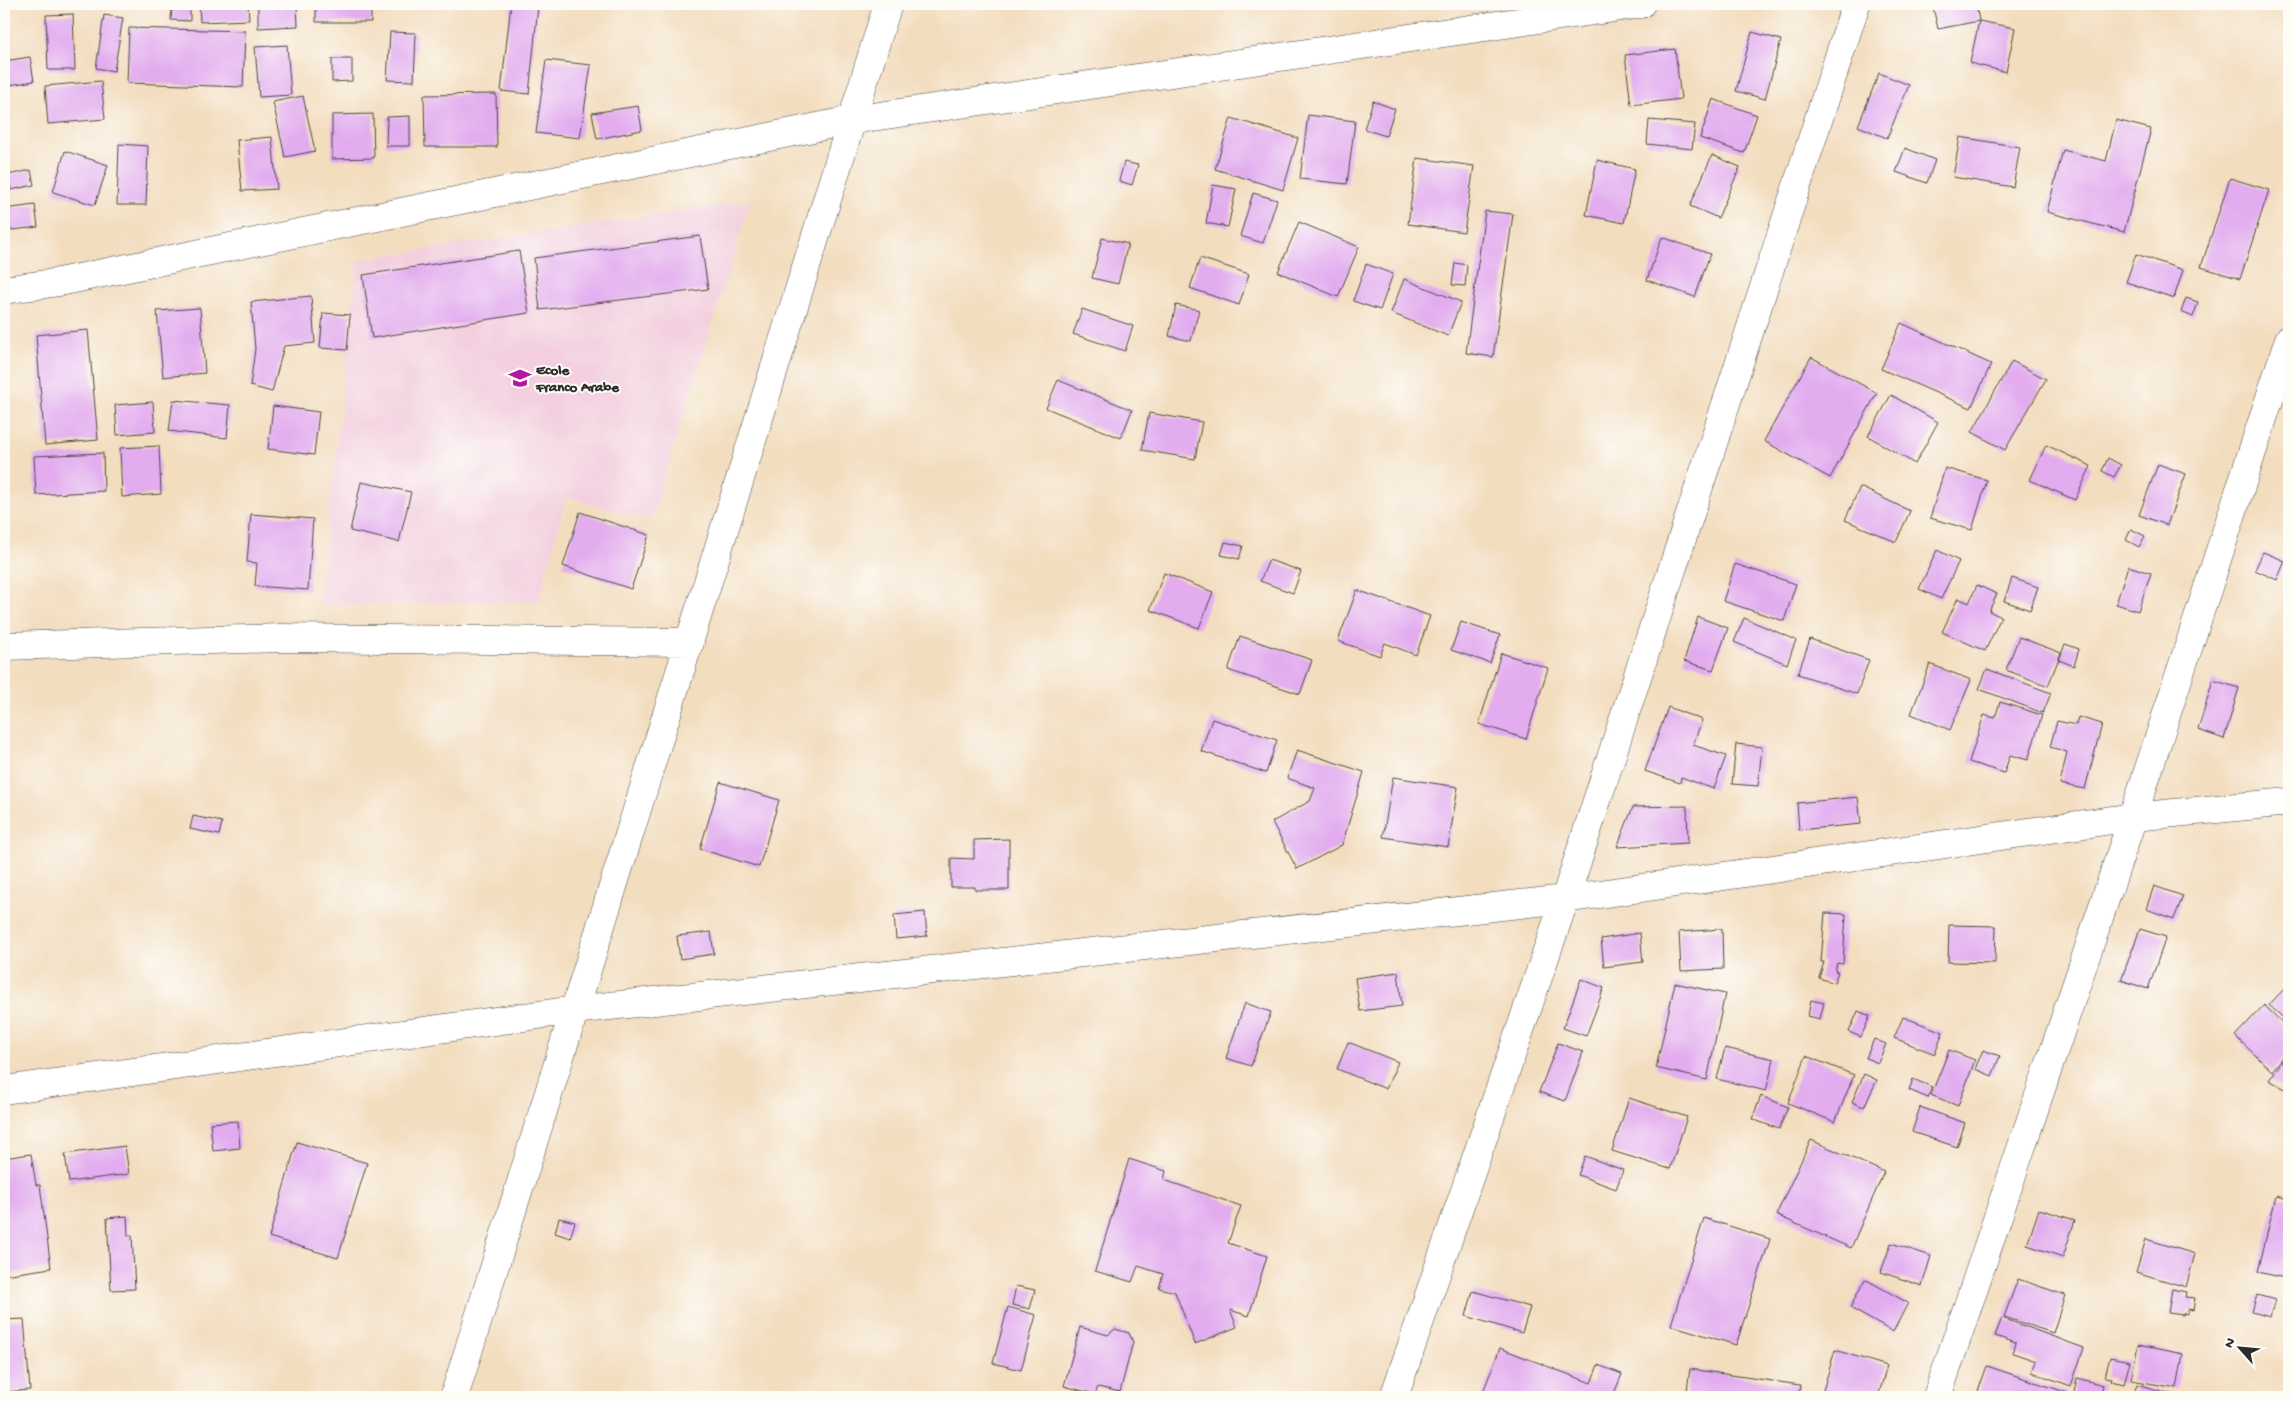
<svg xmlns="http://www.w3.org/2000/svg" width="2293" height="1401" font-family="'Gochi Hand',sans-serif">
  <rect width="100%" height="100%" fill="#fdfcf7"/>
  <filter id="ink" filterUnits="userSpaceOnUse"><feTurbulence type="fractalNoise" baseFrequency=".02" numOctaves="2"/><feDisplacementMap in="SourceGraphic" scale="10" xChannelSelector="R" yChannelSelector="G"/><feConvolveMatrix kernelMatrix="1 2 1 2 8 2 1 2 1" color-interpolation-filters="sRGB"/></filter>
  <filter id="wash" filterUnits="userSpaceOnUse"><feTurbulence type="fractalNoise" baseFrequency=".0096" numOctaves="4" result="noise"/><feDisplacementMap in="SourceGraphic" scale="20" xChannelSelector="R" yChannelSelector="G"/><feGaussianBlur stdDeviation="1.12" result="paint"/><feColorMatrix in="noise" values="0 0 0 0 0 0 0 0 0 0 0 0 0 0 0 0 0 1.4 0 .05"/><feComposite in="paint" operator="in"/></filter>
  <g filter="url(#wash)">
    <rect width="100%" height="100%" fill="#f3ddbf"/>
    <path fill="#f3cfdf" d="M750,201L651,521L566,496L539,600L318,606L358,260Z"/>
    <g id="blocks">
      <path fill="#e2acef" d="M172,4H190V21L171,20Z
        M199,4H248L249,20L200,22Z
        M258,4H297L298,26L258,28Z
        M316,4H371V22H316Z
        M511,4L538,6L529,94L501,91Z
        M1950,4H1976L1979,21L1938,29L1933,7Z
        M73,14L75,70H48L46,15Z
        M104,15L123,18L114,71L96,68Z
        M1979,21L2015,28L2006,72L1970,63Z
        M129,28L245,31L243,87L127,83Z
        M390,32L416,33L414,81L387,80Z
        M1752,32L1781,40L1765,99L1736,91Z
        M287,45L291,95L259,97L255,47Z
        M1675,49L1681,99L1631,105L1625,55Z
        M30,57L34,81L4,86V61Z
        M332,59H352V81L332,82Z
        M546,60L591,65L580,138L536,133Z
        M1879,73L1909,85L1887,138L1858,126Z
        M101,81L105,119L48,124L45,86Z
        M496,94L497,147H425L424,95Z
        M303,96L315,151L285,157L273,102Z
        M1713,99L1757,115L1744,153L1700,138Z
        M1373,101L1395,109L1386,136L1364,129Z
        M638,106L642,130L597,139L592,113Z
        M373,114L374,158L332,159V115Z
        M1308,115L1355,121L1347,184L1300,179Z
        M410,116V146H386L387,117Z
        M1231,118L1298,138L1283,190L1215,169Z
        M1649,120L1695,124L1692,149L1647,144Z
        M2116,120L2151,129L2124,232L2047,212L2063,150L2106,161Z
        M272,137L277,189L242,191L237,140Z
        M1960,137L2020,147L2013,187L1953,177Z
        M119,144L148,146L146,205H117Z
        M1905,148L1935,160L1927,183L1896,172Z
        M65,151L108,165L95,205L53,192Z
        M1712,155L1740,167L1718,218L1690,206Z
        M1417,158L1474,166L1464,232L1408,224Z
        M1597,160L1635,169L1624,223L1586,215Z
        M1124,162L1138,165L1132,185L1119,181Z
        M31,170L34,185L11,190L8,175Z
        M2230,178L2269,190L2240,279L2201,267Z
        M1213,185L1236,189L1228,227L1206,223Z
        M1253,193L1277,200L1263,243L1240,236Z
        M35,205L38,227L4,231V209Z
        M1485,211L1513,214L1493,357L1466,353Z
        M1299,222L1359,247L1338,297L1278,272Z
        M700,236L708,289L540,310L534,258Z
        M1662,237L1710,254L1695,297L1647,280Z
        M1102,238L1128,244L1118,284L1092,278Z
        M519,251L529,313L372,338L363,275Z
        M2136,254L2183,270L2174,298L2126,282Z
        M1200,258L1249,274L1239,305L1190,288Z
        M1455,263L1467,265L1465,286L1452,285Z
        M1366,264L1393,274L1380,310L1353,301Z
        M1404,279L1461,302L1448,336L1391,313Z
        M311,296L315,343L284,346L272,392L250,386L255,349L251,302Z
        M2186,298L2198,302L2193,317L2181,312Z
        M1176,305L1199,310L1191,341L1169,336Z
        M200,308L205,373L163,377L157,311Z
        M1082,309L1133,326L1125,351L1073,334Z
        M323,313L350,315L347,350L320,348Z
        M1901,323L1991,364L1971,408L1881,369Z
        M88,330L98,440L45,445L36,335Z
        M1811,357L1877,393L1830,478L1764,441Z
        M2012,361L2046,379L2005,450L1972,432Z
        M1058,380L1132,410L1121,438L1046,408Z
        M1891,395L1938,422L1915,464L1868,436Z
        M173,400L230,405L227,438L169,431Z
        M153,402L155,432L117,435L115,405Z
        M273,406L319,412L314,455L268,449Z
        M1149,413L1202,422L1195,459L1142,450Z
        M2046,445L2091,466L2075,500L2030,480Z
        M159,446L161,494L122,497L120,448Z
        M103,453L104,491L36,495L34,456Z
        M2108,458L2121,465L2114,477L2102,471Z
        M2158,464L2186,474L2167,525L2139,515Z
        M1945,468L1987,480L1972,530L1930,518Z
        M361,482L411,492L399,542L350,531Z
        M1860,487L1910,511L1896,542L1845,520Z
        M580,512L649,535L631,589L563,566Z
        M251,514L313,519L308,590L255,586L257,563L247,562Z
        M2131,529L2145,536L2139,547L2126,540Z
        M1225,542L1243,546L1239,559L1221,555Z
        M1937,550L1959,561L1941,599L1919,589Z
        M2263,552L2285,561L2277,580L2255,570Z
        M1269,560L1301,571L1293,593L1260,581Z
        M1735,564L1796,584L1784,621L1723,601Z
        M2128,566L2151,573L2138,611L2116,604Z
        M1164,573L1213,592L1199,628L1150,610Z
        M2012,578L2038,587L2030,610L2004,601Z
        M1977,585L1997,594L1989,611L2001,617L1985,651L1942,632L1958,598L1969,603Z
        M1357,590L1430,616L1416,655L1385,643L1380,656L1338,641Z
        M1698,617L1728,628L1713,670L1684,661Z
        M1744,618L1796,640L1787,664L1734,642Z
        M1461,622L1500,635L1490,663L1451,650Z
        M1240,636L1312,660L1300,694L1228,670Z
        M2019,637L2061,653L2048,686L2006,670Z
        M1810,639L1869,660L1857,694L1798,674Z
        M2065,644L2079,649L2074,666L2059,660Z
        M1501,653L1548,668L1526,739L1479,724Z
        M1930,664L1971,680L1950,730L1911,714Z
        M1987,669L2051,693L2043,713L1979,689Z
        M2213,680L2239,688L2224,739L2198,730Z
        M2000,702L2042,715L2028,760L2010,755L2004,773L1969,762L1984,715L1995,718Z
        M1668,707L1702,720L1693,745L1726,756L1714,789L1681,777L1680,783L1645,771Z
        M2078,717L2102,724L2085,789L2060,784L2067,752L2050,747L2057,721L2076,725Z
        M1212,719L1277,740L1266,773L1201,751Z
        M1736,744L1762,747L1758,786L1732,784Z
        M1297,750L1364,772L1342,845L1297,869L1272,822L1310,801L1315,788L1287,778Z
        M1393,777L1458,787L1448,847L1383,837Z
        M720,782L779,800L759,867L700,849Z
        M1858,797L1861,824L1799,830L1797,803Z
        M1687,806L1688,843L1617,847L1633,807Z
        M193,816L222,822L219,835L190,829Z
        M1009,839V890H975V887H951V858L974,859V840Z
        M2154,886L2183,896L2174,919L2146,909Z
        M925,912L927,936L896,939L894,915Z
        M1825,913L1846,914L1843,964L1837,963L1835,971L1838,972L1834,983L1819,978L1824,962H1821Z
        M1949,925L1996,926L1995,963L1948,962Z
        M1722,929L1723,969L1681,971L1679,932Z
        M2140,929L2166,937L2148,989L2121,980Z
        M711,932L714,954L680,959L677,936Z
        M1640,933L1643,962L1604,967L1601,939Z
        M1398,972L1402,1006L1360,1011L1355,978Z
        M1581,979L1604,988L1586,1036L1563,1028Z
        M1675,983L1725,994L1707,1080L1656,1068Z
        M2284,989L2289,994V1023L2269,1005Z
        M1811,1000L1824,1003L1820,1019L1808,1016Z
        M1245,1003L1271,1012L1251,1066L1226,1058Z
        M2264,1005L2289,1029V1050L2272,1071L2235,1036Z
        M1858,1011L1870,1016L1861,1037L1849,1032Z
        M1903,1017L1943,1032L1935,1054L1894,1038Z
        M1874,1039L1886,1044L1878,1063L1866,1058Z
        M1348,1042L1398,1062L1386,1089L1337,1069Z
        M1558,1043L1583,1052L1565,1101L1539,1092Z
        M1725,1048L1774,1059L1766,1091L1717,1079Z
        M1949,1050L1975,1060L1958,1106L1931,1095Z
        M1983,1050L2000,1056L1992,1076L1975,1069Z
        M2289,1051V1091L2269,1080Z
        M1806,1056L1854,1075L1835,1122L1788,1103Z
        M1864,1074L1877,1080L1864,1107L1852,1102Z
        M1913,1079L1932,1087L1928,1098L1909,1090Z
        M1761,1096L1788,1107L1779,1129L1752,1119Z
        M1629,1098L1687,1117L1670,1169L1612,1151Z
        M1920,1107L1965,1123L1957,1147L1912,1132Z
        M238,1121L240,1148L213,1151L210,1123Z
        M1811,1140L1884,1172L1851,1248L1776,1215Z
        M297,1142L367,1163L338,1258L269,1237Z
        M125,1146L129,1174L69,1182L65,1154Z
        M31,1154L36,1185H40L51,1268L4,1275V1158Z
        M1585,1156L1623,1170L1616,1189L1578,1175Z
        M1129,1159L1166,1171L1164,1180L1241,1206L1228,1243L1267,1256L1249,1316L1230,1310L1237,1327L1195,1344L1175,1292L1159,1288L1163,1274L1138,1266L1132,1282L1095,1271Z
        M2276,1196L2289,1199V1279L2258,1272Z
        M2039,1209L2075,1220L2063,1257L2027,1245Z
        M127,1216L128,1235H132L135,1289L111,1290L107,1218Z
        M559,1218L575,1222L570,1238L555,1233Z
        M1704,1218L1770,1239L1736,1345L1671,1325Z
        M2146,1239L2195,1254L2186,1287L2136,1272Z
        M1891,1243L1931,1256L1922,1286L1881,1272Z
        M1865,1279L1908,1303L1893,1332L1850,1308Z
        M2018,1279L2065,1295L2053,1333L2004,1317Z
        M1016,1286L1035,1290L1030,1309L1012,1305Z
        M2172,1289L2186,1292L2185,1297L2195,1298L2193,1310L2188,1309L2187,1314L2184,1313L2183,1315L2168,1313Z
        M1473,1291L1530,1307L1522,1333L1466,1316Z
        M2257,1295L2275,1300L2270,1317L2252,1312Z
        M1008,1307L1036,1315L1021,1370L993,1363Z
        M2002,1318L2084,1348L2071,1386L2032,1372L2036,1361L2013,1353L2016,1343L1995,1336Z
        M24,1319L30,1390L4,1392V1320Z
        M1080,1327L1108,1335L1115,1329L1129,1333L1133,1342L1120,1392L1098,1387L1095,1394L1064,1386Z
        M2138,1345L2183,1354L2177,1388L2131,1380Z
        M1500,1348L1591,1383L1598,1365L1622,1374L1613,1396L1599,1391L1597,1397H1481Z
        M1835,1350L1887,1366L1878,1397H1821Z
        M2110,1357L2130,1361L2124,1384L2111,1381L2112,1378L2105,1377Z
        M1987,1366L2068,1393L2067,1397H1976Z
        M1690,1369L1800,1385L1798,1397H1686Z
        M2077,1378L2103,1385L2100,1397H2073Z
        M2137,1384L2181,1397H2133Z"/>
    </g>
  </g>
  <g filter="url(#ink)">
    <use href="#blocks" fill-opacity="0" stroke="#494641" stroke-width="1"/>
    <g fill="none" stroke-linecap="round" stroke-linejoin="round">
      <g stroke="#494641" stroke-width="29">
        <path id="minor" d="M4,290L59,282L852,120L1641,4
          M4,646L281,638L690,642
          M4,1090L574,1010L1565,899L2133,817L2289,802
          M454,1397L888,4
          M1394,1397L1565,899L1856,4
          M1937,1397L2133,817L2289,339"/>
      </g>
      <use href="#minor" stroke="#fff" stroke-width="28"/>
    </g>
  </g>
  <defs>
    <g id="school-bare" transform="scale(1.725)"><path d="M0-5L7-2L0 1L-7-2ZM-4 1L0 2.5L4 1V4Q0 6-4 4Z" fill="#b5179e" stroke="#fdfcf7" stroke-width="2.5" paint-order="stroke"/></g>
  </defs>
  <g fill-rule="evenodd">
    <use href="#school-bare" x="520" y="378"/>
  </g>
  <g text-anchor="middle" stroke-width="4" stroke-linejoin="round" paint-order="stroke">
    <g font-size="15" font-weight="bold" fill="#2b2b2b" stroke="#fdfcf7" text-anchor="start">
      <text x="536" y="374">Ecole<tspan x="536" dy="17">Franco Arabe</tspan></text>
    </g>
  </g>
  <rect width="2293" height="1401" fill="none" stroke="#fdfcf7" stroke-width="20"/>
  <g transform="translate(2240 1348) rotate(297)" stroke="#fdfcf7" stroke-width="4" paint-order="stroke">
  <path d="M0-4L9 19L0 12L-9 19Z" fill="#2b2b2b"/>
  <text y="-8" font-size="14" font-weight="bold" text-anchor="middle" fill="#2b2b2b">N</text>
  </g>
</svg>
